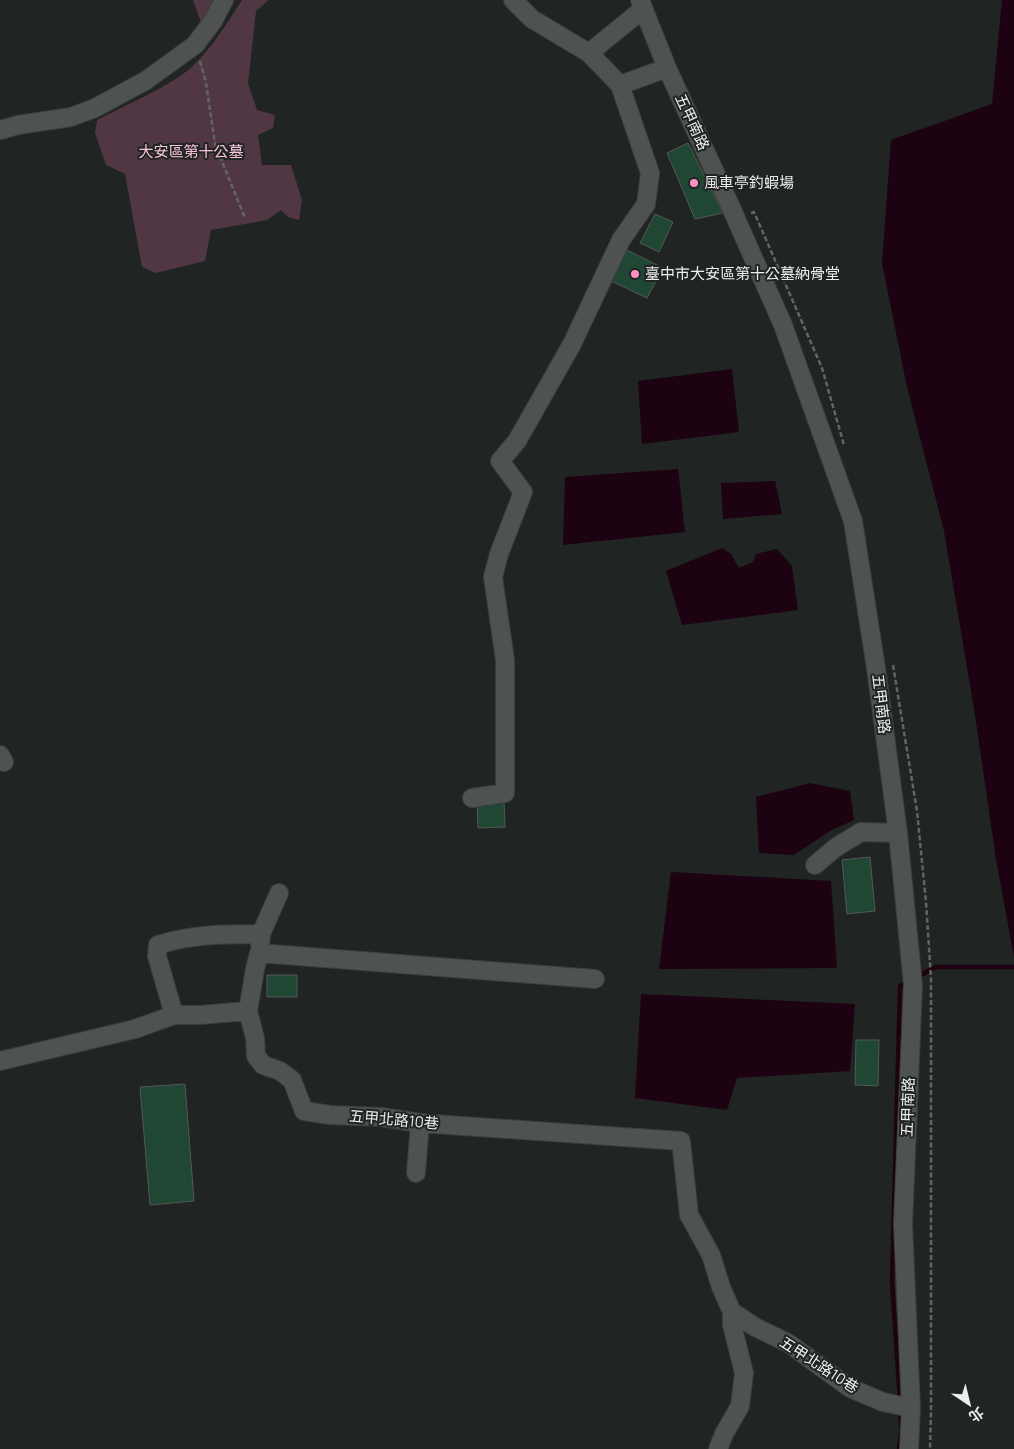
<svg xmlns="http://www.w3.org/2000/svg" width="1014" height="1449" font-family="Manrope,'Noto Sans TC',sans-serif">
  <rect width="100%" height="100%" fill="#202422"/>
  <path fill="#513743" d="M193,0H218L203,28Z
    M242,0H269L256,11L248,83L257,110L275,115L273,128L258,135L262,165H291L302,200L299,220L288,217L281,210L267,220L211,230L205,261L156,273L142,267L125,174L106,165L95,133L97,120C125,105 172,86 194,65C213,46 227,23 242,0Z"/>
  <path fill="#1d0211" d="M1002,0H1014V957L996,859L975,715L944,531L907,387L882,263L891,140L992,104Z
    M732,369L739,432L642,444L638,381Z
    M678,469L685,532L563,545L565,477Z
    M775,481L782,514L723,519L721,483Z
    M722,548L731,554L739,568L753,562L756,554L777,549L792,566L798,610L682,625L666,571Z
    M810,783L850,791L854,820L830,831L794,855L759,853L756,797Z
    M671,872L831,881L837,968L659,969Z
    M641,994L855,1004L850,1071L737,1078L727,1110L635,1098Z"/>
  <g fill="none" stroke-linecap="round" stroke-linejoin="round">
    <path stroke="#1d0211" stroke-width="4.5" d="M916,978L935,967H1014
      M900,1400L892,1282L900,986L909,981
      M899,1449L902,1429L900,1411"/>
  </g>
  <path fill="#1f4733" stroke="#545856" d="M688,143L723,213L695,219L667,153Z
    M655,214L673,222L659,252L640,243Z
    M621,247L663,268L647,298L607,279Z
    M504,801L505,827L478,828L477,802Z
    M870,857L875,911L847,914L842,860Z
    M267,975H297V997H267Z
    M856,1040H879L878,1086L855,1085Z
    M185,1084L194,1201L150,1205L140,1087Z"/>
  <g fill="none" stroke-linecap="round" stroke-linejoin="round">
    <g stroke="#3c3e3d" stroke-width="20">
      <path id="minor" d="M640,0L667,68L729,203L783,325L853,521L876,668L898,833L913,985L903,1224L911,1408L909,1449
        M589,53L643,9
        M620,85L667,68
        M0,130L18,125L71,117L95,108L145,81L195,45L213,21L224,0
        M0,755L4,762
        M472,798L505,793V660L493,577L499,554L523,492L500,461L517,441L572,344L621,240L646,204L650,173L620,85L589,53L532,19L513,0
        M815,865L835,848L861,832L898,833
        M260,945L261,934L279,893
        M595,979L259,953L255,969L248,1011L255,1038L256,1056L263,1065L280,1071L292,1080L304,1111L330,1115L381,1117L420,1123L681,1141L689,1215L711,1255L721,1287L732,1312V1325L744,1373L740,1406L724,1434L718,1449
        M174,1015L157,956L158,945C191,934 227,934 261,934
        M0,1061L135,1029L174,1015H200L248,1011
        M416,1173L420,1123
        M732,1312L755,1327L788,1343L850,1388L883,1402L911,1408"/>
    </g>
    <path stroke="#616563" stroke-width="2.5" stroke-dasharray="5 2.5" stroke-linecap="butt" d="M200,61L206,83L215,144L245,218
      M751,213L754,212L822,368L844,445
      M893,665L917,811L926,902L931,978V1412L930,1449"/>
    <use href="#minor" stroke="#4e5250" stroke-width="18"/>
  </g>
  <g fill="#fb8fc6" stroke="#202422" stroke-width="2">
    <circle cx="694" cy="183" r="5"/>
    <circle cx="635" cy="274" r="5"/>
  </g>
  <g text-anchor="middle" stroke-width="4" stroke-linejoin="round" paint-order="stroke">
    <g font-size="15" fill="#eceeed" stroke="#202422">
      <text transform="translate(692 122) rotate(65)" y="5">五甲南路</text>
      <text transform="translate(881 704) rotate(83)" y="5">五甲南路</text>
      <text transform="translate(908 1107) rotate(-88)" y="5">五甲南路</text>
      <text transform="translate(394 1120) rotate(5)" y="5">五甲北路10巷</text>
      <text transform="translate(819 1365) rotate(33)" y="5">五甲北路10巷</text>
    </g>
    <g font-size="15" fill="#f9c3dc" stroke="#202422">
      <text x="191" y="157">大安區第十公墓</text>
    </g>
    <g font-size="15" fill="#eceeed" stroke="#202422" text-anchor="start">
      <text x="704" y="188">風車亭釣蝦場</text>
      <text x="645" y="279">臺中市大安區第十公墓納骨堂</text>
    </g>
  </g>
  <g transform="translate(969 1404) rotate(145)" stroke="#202422" stroke-width="4" paint-order="stroke">
  <path d="M0-4L9 19L0 12L-9 19Z" fill="#eceeed"/>
  <text y="-8" font-size="14" font-weight="bold" text-anchor="middle" fill="#eceeed">北</text>
  </g>
</svg>
